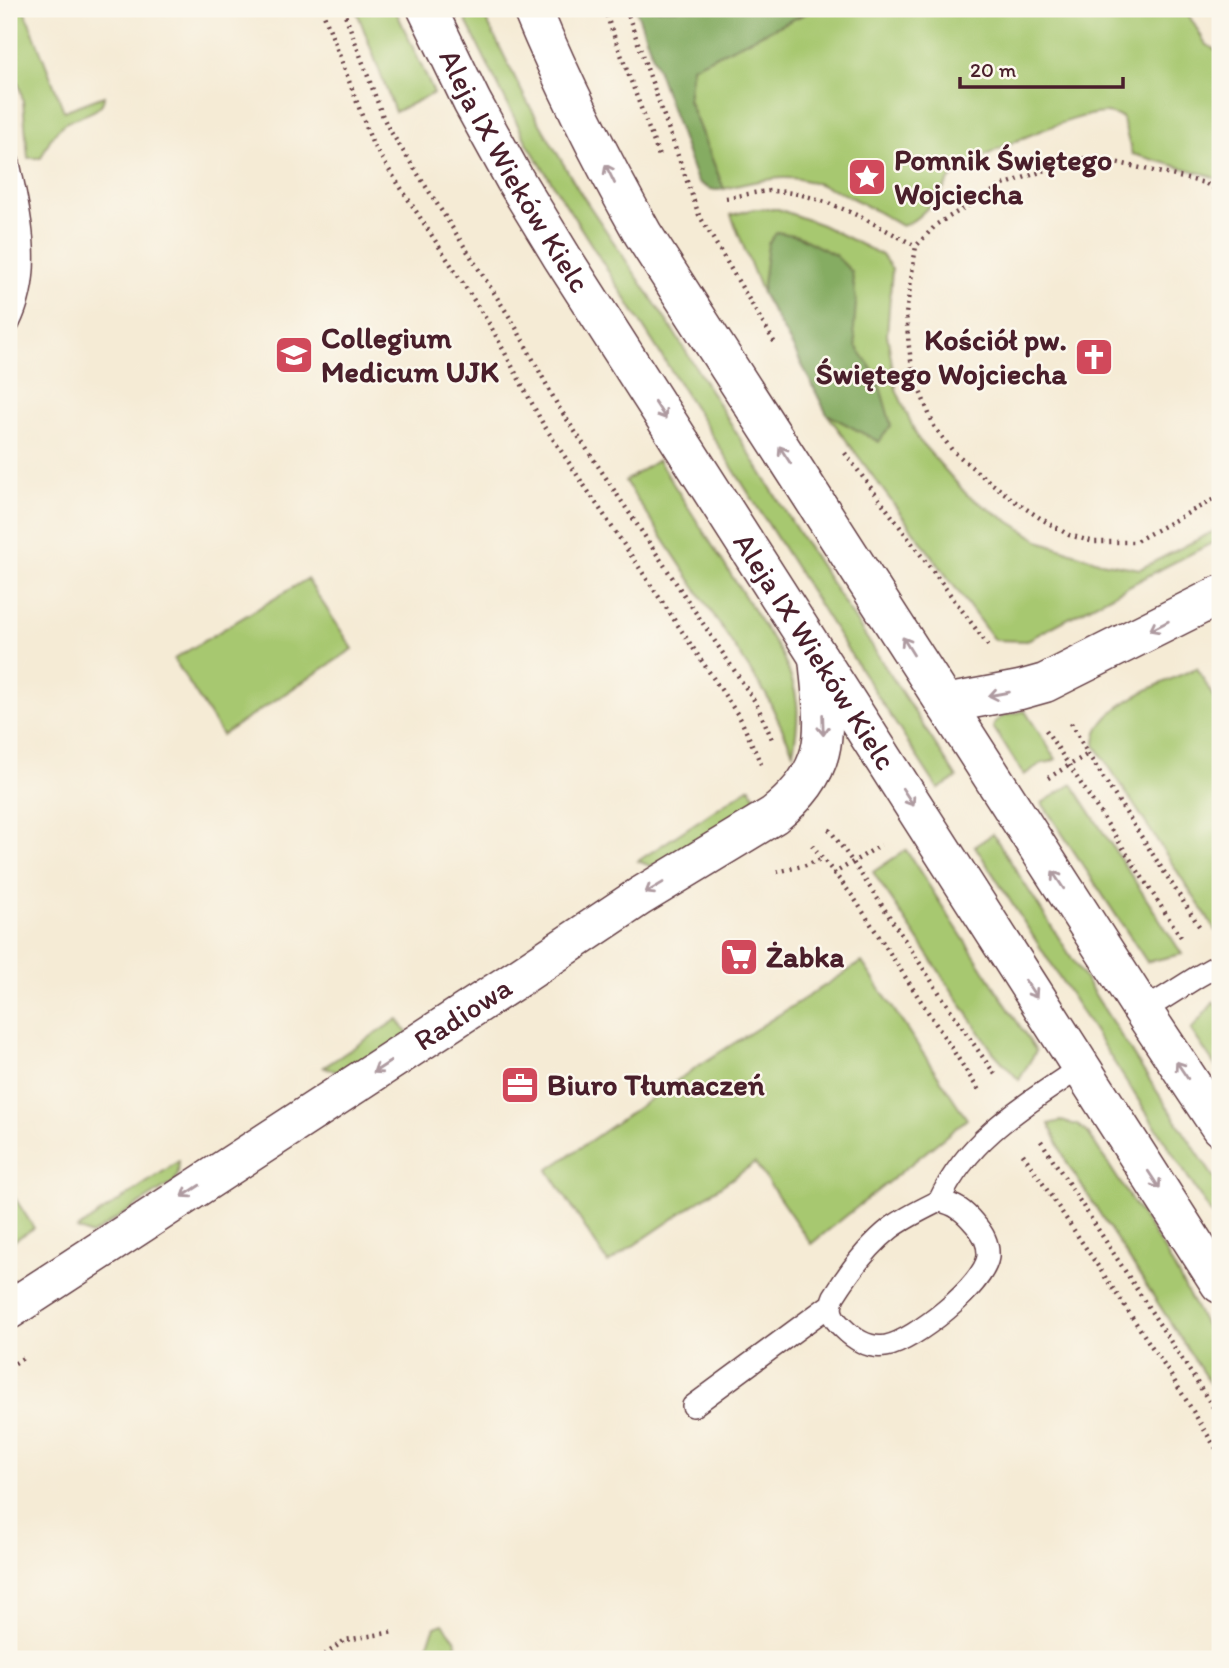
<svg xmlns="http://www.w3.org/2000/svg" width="1229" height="1668" font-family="Itim,sans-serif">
  <rect width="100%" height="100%" fill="#fbf7ec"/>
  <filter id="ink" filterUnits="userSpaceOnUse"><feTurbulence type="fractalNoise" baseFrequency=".0143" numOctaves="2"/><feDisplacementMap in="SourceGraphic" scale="14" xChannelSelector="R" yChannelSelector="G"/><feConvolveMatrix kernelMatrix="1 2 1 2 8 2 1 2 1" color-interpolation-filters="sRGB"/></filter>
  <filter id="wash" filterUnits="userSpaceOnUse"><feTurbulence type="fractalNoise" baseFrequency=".00686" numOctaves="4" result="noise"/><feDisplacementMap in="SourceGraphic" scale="28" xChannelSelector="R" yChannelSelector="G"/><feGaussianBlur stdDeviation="1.57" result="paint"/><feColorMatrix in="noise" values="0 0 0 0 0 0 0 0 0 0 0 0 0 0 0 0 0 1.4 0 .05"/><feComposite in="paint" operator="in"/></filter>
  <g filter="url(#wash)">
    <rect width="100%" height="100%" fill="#f5ebd5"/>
    <path fill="#a7c870" stroke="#78744e" stroke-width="2" d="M9,9H24L64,111L104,96C104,114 76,115 64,124C52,133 47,145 41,158H28L23,101L20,88L9,58Z
      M356,9H395L434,93L395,112Z
      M460,9H481L525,98L578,189L670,326L793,524L957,778L938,789L844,644L527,143Z
      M815,9H1185L1206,44L1220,53V178L1217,179L1205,174L1132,154L1122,117C1117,116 1112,114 1106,113C1079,111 971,157 952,177C948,181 946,186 942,191C932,203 918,221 902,226C869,207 820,176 782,178C762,179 743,184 724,189L688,99L692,66Z
      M755,209H778L822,225L882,255L892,269L887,334L896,389L918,439L967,495L1042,542L1101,562L1140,569L1220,528V539L1157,571L1026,641L994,640L827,414L793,347L762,293L731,215Z
      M658,460L782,655C799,693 801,711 793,752L767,696L625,481Z
      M307,579L353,649L222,735L174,659Z
      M1197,668L1220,709V933L1218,934L1095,745C1093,706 1168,681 1197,668Z
      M1025,711L1056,759L1050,762L1042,763L1024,775L993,727C998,714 1012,714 1025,711Z
      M1072,784L1182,954L1147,962L1042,803Z
      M750,787L759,805L668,863L650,866L638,861Z
      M993,834L1137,1061L1220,1187V1227L975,846Z
      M906,850L1036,1051L1019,1080L993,1052L873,872Z
      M862,962L967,1119L811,1244L755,1163L608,1263L548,1170L698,1066Z
      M1214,1002L1220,1011V1073L1191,1030Z
      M398,1019L409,1036L345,1075L324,1067Z
      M1061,1121L1077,1125L1088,1133L1166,1253L1220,1353V1399L1067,1163L1049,1124Z
      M179,1161L178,1174L175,1181L91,1235L77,1229Z
      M9,1189L34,1228L9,1244Z
      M443,1624L455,1639L460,1656L462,1659H426L428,1643L435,1627Z"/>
    <path fill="#85ac62" stroke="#686646" stroke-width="2" d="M636,9H815L692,67L688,100L724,189C712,192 707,188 697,181Z
      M777,232L798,236L835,255L852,272L856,303L854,328L856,346L877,376L891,425L879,442L827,414L793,347L762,293L768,244Z"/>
  </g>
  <g filter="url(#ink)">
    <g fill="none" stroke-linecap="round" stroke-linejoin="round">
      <g stroke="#643e44" stroke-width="24">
        <path id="service" d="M9,163C20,216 35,272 9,323
          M1143,1011L1197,977L1220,964
          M939,1201C955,1204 964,1211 974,1223C983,1233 989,1243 988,1257C984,1285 914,1341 886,1346C869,1349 854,1339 843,1328C832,1318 828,1310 834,1296C849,1272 868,1246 891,1228C906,1217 923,1209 939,1201Z
          M939,1201C969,1137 1025,1105 1081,1067
          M693,1406L830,1305"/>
      </g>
      <g stroke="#643e44" stroke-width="41">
        <g id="minor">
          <path d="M945,704L1020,690L1045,683L1220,595"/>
          <path id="s1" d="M9,1310L524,974L639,897L774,815C836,766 824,728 818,657"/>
        </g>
      </g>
      <g stroke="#643e44" stroke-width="41">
        <g id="secondary">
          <path id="s2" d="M427,9L472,102L515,180L562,257L1220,1284"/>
          <path d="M532,9C564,86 602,161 643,234L1143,1011L1220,1127"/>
        </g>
      </g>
      <path stroke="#643e44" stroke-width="4.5" stroke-dasharray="2 5" stroke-linecap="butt" d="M322,9L373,145L490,325L543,424L740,718L761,764
        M343,9L383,117L389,129L514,324L558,406L756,703L772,739
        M604,9L659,156
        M626,9L699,215L776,345
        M1220,192L1205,183L1119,163L1086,158L1063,164L1003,185L937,224L916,246L906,314L909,347L913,374L934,426L952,450L981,475L1016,502L1040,518L1069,535L1094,542H1134L1220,496
        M726,198C740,196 755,192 769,191C820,191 872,223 916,246
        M845,453L990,648
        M1071,723L1088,754L1201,929
        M1046,730L1183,940
        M1048,778L1088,754
        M829,829C888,909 938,996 997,1077
        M812,845L854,898L980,1092
        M777,872L806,865L821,859
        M833,874L881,845
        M1041,1141L1220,1418
        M1023,1154L1170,1374L1220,1455
        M9,1367L23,1358
        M319,1659L345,1640L394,1632"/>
      <use href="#service" stroke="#fff" stroke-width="21"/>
      <use href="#minor" stroke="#fff" stroke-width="38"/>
      <use href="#secondary" stroke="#fff" stroke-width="38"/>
    </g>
    <defs><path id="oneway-shaft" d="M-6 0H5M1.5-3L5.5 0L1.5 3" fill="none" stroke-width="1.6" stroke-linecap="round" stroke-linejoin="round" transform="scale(1.75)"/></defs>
    <g stroke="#ae9aa0">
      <use href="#oneway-shaft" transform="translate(610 174) rotate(-116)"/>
      <use href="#oneway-shaft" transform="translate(660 410) rotate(57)"/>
      <use href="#oneway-shaft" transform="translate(785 455) rotate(-123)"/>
      <use href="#oneway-shaft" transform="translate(1159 626) rotate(153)"/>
      <use href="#oneway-shaft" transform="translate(908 646) rotate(-122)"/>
      <use href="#oneway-shaft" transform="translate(999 694) rotate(170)"/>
      <use href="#oneway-shaft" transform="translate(823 725) rotate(88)"/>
      <use href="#oneway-shaft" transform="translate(908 797) rotate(57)"/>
      <use href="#oneway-shaft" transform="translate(1058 880) rotate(-123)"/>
      <use href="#oneway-shaft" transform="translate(654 888) rotate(149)"/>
      <use href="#oneway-shaft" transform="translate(1031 989) rotate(57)"/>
      <use href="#oneway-shaft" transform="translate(382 1067) rotate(147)"/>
      <use href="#oneway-shaft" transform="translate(1182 1070) rotate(-124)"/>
      <use href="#oneway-shaft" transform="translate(1154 1180) rotate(57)"/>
      <use href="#oneway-shaft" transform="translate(191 1191) rotate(147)"/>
    </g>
  </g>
  <defs>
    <g id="sight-square" transform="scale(2.0125)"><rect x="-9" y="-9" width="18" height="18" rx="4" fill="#d1495b" stroke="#fbf7ec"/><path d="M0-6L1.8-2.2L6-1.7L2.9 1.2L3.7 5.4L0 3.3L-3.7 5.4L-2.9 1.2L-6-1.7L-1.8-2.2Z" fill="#fff"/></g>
    <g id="university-square" transform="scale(2.0125)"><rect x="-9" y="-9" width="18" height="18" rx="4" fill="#d1495b" stroke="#fbf7ec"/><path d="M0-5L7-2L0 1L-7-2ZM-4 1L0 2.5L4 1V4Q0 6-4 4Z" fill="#fff"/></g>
    <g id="church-square" transform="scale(2.0125)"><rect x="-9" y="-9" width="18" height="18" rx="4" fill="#d1495b" stroke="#fbf7ec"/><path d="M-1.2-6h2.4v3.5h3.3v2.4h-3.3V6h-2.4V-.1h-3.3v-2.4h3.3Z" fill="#fff"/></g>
    <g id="supermarket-square" transform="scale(2.0125)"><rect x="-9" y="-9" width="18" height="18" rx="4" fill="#d1495b" stroke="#fbf7ec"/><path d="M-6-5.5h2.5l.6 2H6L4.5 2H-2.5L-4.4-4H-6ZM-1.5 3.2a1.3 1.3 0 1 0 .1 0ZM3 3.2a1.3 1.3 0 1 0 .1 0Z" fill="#fff"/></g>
    <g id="office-square" transform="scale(2.0125)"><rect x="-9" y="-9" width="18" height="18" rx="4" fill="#d1495b" stroke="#fbf7ec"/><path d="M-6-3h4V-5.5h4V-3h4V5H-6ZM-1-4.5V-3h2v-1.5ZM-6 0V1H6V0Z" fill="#fff"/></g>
  </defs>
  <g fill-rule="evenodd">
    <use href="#sight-square" x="867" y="177"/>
    <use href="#university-square" x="294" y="355"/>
    <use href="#church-square" x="1094" y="357"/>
    <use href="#supermarket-square" x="739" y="957"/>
    <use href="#office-square" x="520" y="1085"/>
  </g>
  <g text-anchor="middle" stroke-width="5" stroke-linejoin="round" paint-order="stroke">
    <g font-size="30" font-weight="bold" fill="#4a1f2b" stroke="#fbf7ec" text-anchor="start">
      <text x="894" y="170">Pomnik Świętego<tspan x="894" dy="34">Wojciecha</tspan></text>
      <text x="321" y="348">Collegium<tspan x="321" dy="34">Medicum UJK</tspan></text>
      <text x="1067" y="350" text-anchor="end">Kościół pw.<tspan x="1067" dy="34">Świętego Wojciecha</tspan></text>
      <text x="766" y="967">Żabka</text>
      <text x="547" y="1095">Biuro Tłumaczeń</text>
    </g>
    <g font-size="30" fill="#4a1f2b" stroke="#fbf7ec">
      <text dy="10" stroke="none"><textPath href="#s2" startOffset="184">Aleja IX Wieków Kielc</textPath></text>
      <text dy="10" stroke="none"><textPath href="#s2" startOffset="751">Aleja IX Wieków Kielc</textPath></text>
      <text dy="10" stroke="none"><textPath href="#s1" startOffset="542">Radiowa</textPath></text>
    </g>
  </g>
  <rect width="1229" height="1668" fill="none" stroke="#fbf7ec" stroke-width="35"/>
  <path d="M960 77v10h163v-10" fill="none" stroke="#4a1f2b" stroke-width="3.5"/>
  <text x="970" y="77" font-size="21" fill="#4a1f2b" stroke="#fbf7ec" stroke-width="5" paint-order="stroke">20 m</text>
</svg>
